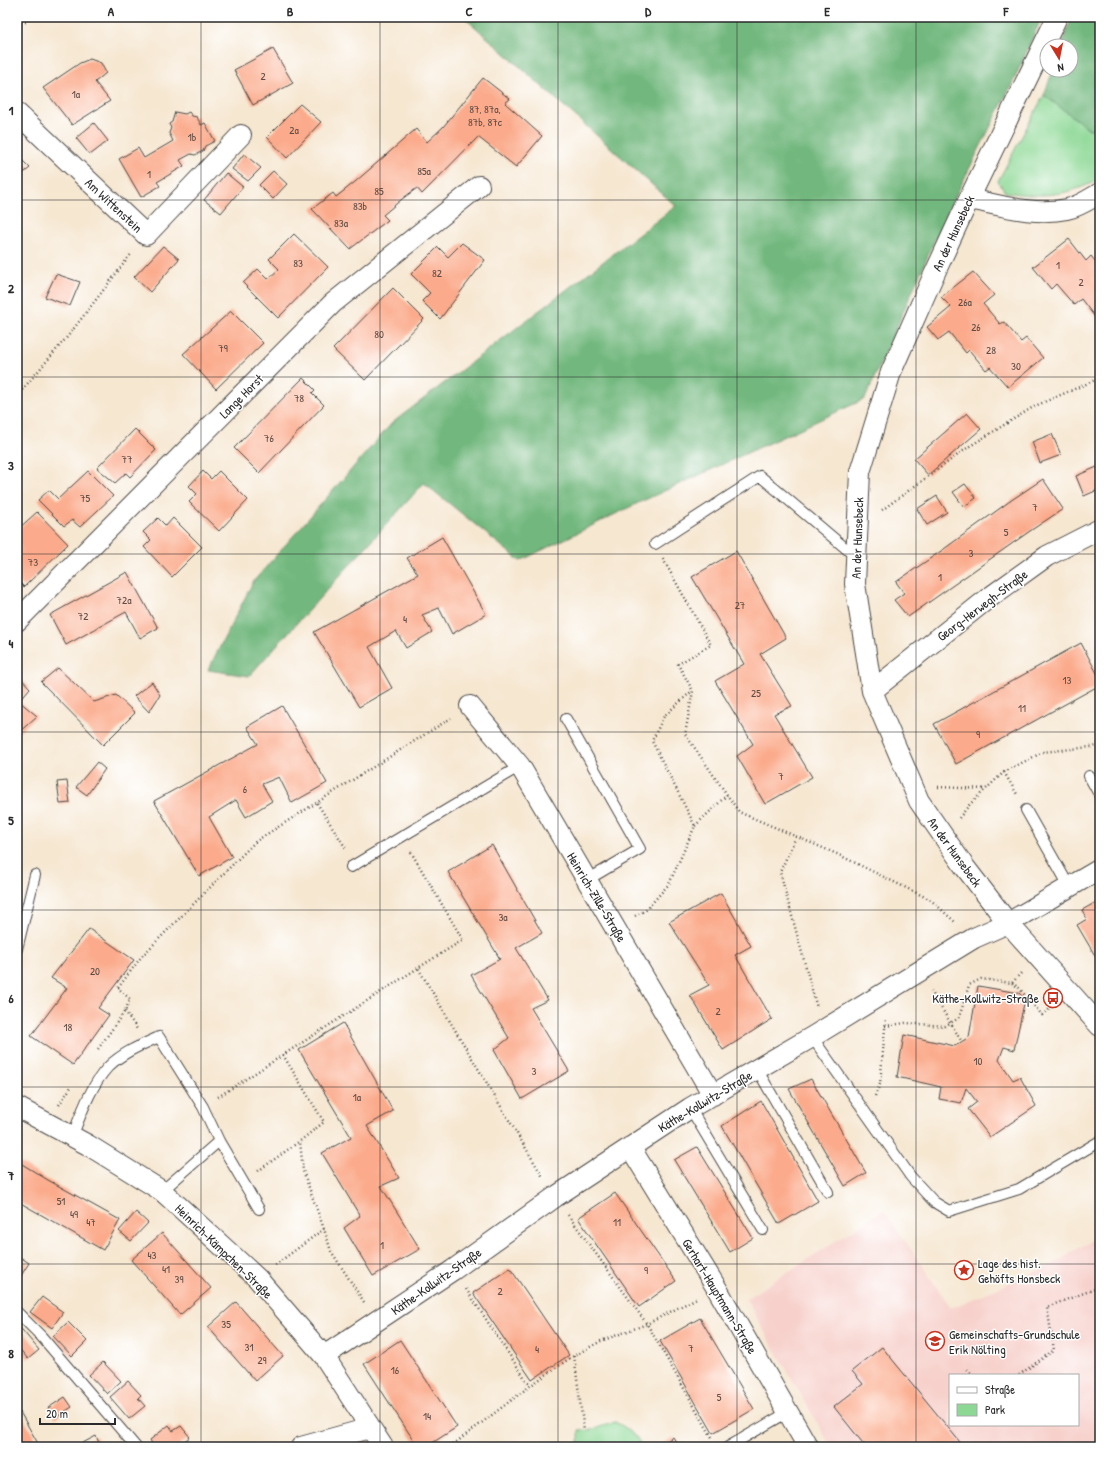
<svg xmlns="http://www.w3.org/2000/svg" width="1117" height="1464" font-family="'Patrick Hand',sans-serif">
  <rect width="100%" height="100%" fill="#fff"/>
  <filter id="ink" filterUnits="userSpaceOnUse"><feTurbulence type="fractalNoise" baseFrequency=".025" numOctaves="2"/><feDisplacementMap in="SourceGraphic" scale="8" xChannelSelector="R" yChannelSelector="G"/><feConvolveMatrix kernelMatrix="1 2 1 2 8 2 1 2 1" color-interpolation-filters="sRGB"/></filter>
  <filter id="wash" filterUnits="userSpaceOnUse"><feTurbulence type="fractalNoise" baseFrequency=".012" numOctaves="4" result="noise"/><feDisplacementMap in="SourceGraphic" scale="16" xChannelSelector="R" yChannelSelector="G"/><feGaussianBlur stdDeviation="0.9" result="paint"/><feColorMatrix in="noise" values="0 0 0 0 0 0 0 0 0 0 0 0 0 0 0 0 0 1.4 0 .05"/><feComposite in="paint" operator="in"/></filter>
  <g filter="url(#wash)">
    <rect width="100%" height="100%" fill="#f6e7d1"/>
    <path fill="#f7d0cb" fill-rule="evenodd" d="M884,1210L951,1308L1048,1267L1100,1235V1447H831L746,1299ZM950,1375H1078V1425H950Z"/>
    <path fill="#8dd895" stroke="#5c8260" d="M1044,95L1089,129H1100V179C1068,196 1040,198 1005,192L998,181Z
      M615,1422C626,1427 637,1435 642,1447H579V1431L591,1430Z"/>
    <path fill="#72b87e" stroke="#4e7254" d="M464,17H1042L1013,82L945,217L865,399L636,504L520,561L424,483L249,676L208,670L253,582L392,423L676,206Z
      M1072,17H1100V129H1089L1044,95L1053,70H1071V46H1061Z"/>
    <g id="blocks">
      <path fill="#fbab8c" d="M273,49L293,83L253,105L234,70Z
        M90,59L101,63L106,73L95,82L110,101L72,125L43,88L80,63Z
        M483,78L510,99L505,103L542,136L516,167L478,137L422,194L417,188L402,199L383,215L388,220L350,249L312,209L333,193L336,197L355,182L416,129L427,142L443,127Z
        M300,104L321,122L287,158L267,137Z
        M175,112L185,114L189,112L192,116L197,117L201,125L205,123L215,141L205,146L203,151L195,155L191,154L180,160L184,166L157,182L160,186L141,197L119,159L138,148L144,158L173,141L169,133L171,128L169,124L172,122Z
        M94,123L108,141L90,155L76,138Z
        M244,154L261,168L248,181L232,169Z
        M22,160L30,168L17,178V164Z
        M273,171L287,184L273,199L259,185Z
        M226,173L243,187L221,213L204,200Z
        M294,234L328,267L278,318L243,283L258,269L268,279L279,269L269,259Z
        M1069,239L1086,261L1091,256L1100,267V319L1098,321L1081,299L1074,305L1056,284L1051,289L1033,267Z
        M462,243L485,260L440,319L422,301L430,293L411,274L438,247L448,257Z
        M163,246L179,259L150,292L134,277Z
        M973,272L994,295L983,304L1000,324L1004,322L1021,342L1026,338L1043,358L1008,387L990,367L986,370L969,350L966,353L949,332L938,340L927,327L951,307L941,297Z
        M56,274L80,282L70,306L45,297Z
        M393,288L424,319L365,380L333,349Z
        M231,311L263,343L216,389L183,354Z
        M303,378L315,390L312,393L324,405L259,473L234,448Z
        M967,413L981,429L928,475L914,459Z
        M135,429L156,450L130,477L126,473L115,483L97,468Z
        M1052,434L1061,455L1040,463L1032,442Z
        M1097,467L1100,476V489L1084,496L1076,476Z
        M88,471L113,496L80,527L72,520L64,526L38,500L49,490L58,499Z
        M203,471L211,479L219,471L248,500L219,531L189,502L197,494L189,486Z
        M1043,479L1063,509L1030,531L908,617L894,600L904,593L896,582L944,549L1010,501Z
        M965,484L976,498L964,507L953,492Z
        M937,496L947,512L927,525L917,509Z
        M37,512L68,544L24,587L17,580V530Z
        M158,518L166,526L173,518L202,547L172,577L144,547L151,540L143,532Z
        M442,537L486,614L452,634L439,608L422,615L432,632L406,648L396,631L369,647L392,688L359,707L314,632L418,574L407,558Z
        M736,551L786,638L760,654L792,706L774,714L812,777L765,804L737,756L753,744L715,681L744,664L692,577Z
        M127,572L158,628L140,638L126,612L66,645L50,615Z
        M1081,643L1100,679V685L956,764L934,724Z
        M58,668L94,702L116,695L135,713L103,745L41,682Z
        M17,674L30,688L19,701L37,716L17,734Z
        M152,682L160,695L149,712L134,696Z
        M282,706L327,783L292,803L279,777L262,784L272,801L246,817L236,800L209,817L232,857L199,876L154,801L258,744L247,727Z
        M97,762L105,769L87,795L76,787Z
        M67,781L70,803L60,804L57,782Z
        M492,845L542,933L516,948L548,1000L531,1008L569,1071L522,1099L494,1050L509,1038L471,975L500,959L448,872Z
        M721,893L751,946L735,955L772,1019L723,1050L690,995L709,985L669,922Z
        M1100,900V964L1077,925L1087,919L1082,910Z
        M89,929L134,960L98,1008L109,1015L73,1065L31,1036L67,988L51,978Z
        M978,986L1019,993L1025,999L1014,1050L1004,1047L999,1060L1013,1080L1020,1077L1036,1106L990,1137L968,1109L977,1102L966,1088L961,1103L939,1099L941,1087L897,1077L904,1035L955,1046L969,1037Z
        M343,1023L393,1111L367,1126L399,1178L381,1186L420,1249L373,1276L344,1228L360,1216L322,1153L351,1137L299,1050Z
        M811,1079L866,1173L845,1186L789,1089Z
        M761,1101L818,1201L779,1224L722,1126Z
        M697,1147L753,1238L730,1252L674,1160Z
        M17,1161L48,1180L120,1220L103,1250L17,1201Z
        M615,1193L676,1281L639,1307L578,1218Z
        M136,1212L148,1223L131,1241L119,1231Z
        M162,1233L211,1288L180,1315L131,1260Z
        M17,1255L29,1263L17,1282Z
        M510,1268L569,1355L532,1380L473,1293Z
        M42,1297L63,1312L52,1328L30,1312Z
        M236,1302L283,1356L255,1381L208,1327Z
        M700,1318L754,1409L713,1433L660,1341Z
        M68,1322L87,1341L72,1356L53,1336Z
        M17,1324L39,1350L28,1359L17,1346Z
        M400,1340L457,1427L426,1447H418L364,1364Z
        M882,1347L964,1447H866L834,1407L863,1384L852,1371Z
        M103,1362L121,1381L107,1394L89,1375Z
        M128,1381L141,1395L138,1398L145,1406L129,1419L110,1397Z
        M65,1397L72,1407L55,1418L48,1408Z
        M20,1412L40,1447H17V1414Z
        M169,1425L173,1431L181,1426L190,1437L180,1444L182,1447H154L150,1440Z
        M96,1436L101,1447H80L79,1445Z
        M673,1437L679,1447H657Z"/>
    </g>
  </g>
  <g filter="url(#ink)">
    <use href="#blocks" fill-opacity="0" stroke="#494744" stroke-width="1"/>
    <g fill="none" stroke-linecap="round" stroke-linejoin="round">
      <g stroke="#494744" stroke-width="12">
        <path id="service" d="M655,544L760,476L856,557
          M566,719L640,849L587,880
          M1089,776L1100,796
          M1026,810L1069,886
          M351,867L520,766
          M17,949L35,875
          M812,1037L911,1177L934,1202L949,1211L1019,1189L1100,1141
          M757,1069L828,1192
          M690,1108L763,1230
          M72,1137C81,1114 91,1085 108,1067C122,1053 141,1045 159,1037L203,1107L219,1141L162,1191
          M219,1141L259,1209
          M17,1312L41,1336L136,1447
          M728,1447L788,1412"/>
      </g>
      <g stroke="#494744" stroke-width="22">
        <path id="minor" d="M1057,17L969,199L932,279L891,372L860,472L855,584L872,691L919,801L964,866L1008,923L1100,1026
          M17,113L146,235L241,135
          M969,199C1000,205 1034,216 1067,209C1078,207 1090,199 1100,193
          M17,621L333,303L479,186
          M872,691L986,600L1047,556L1100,529
          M470,706L520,766L713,1095
          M17,1107L88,1145L162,1191L257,1278L324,1356L383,1447
          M630,1147L716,1287L808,1447
          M324,1356L453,1270L555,1197L690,1108L812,1037L974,938L1008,923L1100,869
          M301,1447L370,1428"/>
      </g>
      <path stroke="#494744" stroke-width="2.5" stroke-dasharray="1 3" stroke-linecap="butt" d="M17,22H27L30,17
        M17,396L68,336L132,253
        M882,510L970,446L1035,406L1100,378
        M663,559L711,645L678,664L693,691L685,734L739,812L837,854L931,900L955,922
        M1004,772L1018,796
        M938,787L985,789
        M317,803L347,850
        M959,818L970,804L1004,772L1043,752L1100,746
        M695,826L727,795
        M796,837L780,872L817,1008
        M411,852L463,940L418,968L543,1177
        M635,916L646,910L669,884L695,826L652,741L664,716L692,691
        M1012,983L1019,988L1042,1015L1052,1007
        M931,991L962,1042
        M125,1011L137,1029
        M885,1026L905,1023L945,1026L959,1018L969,985L981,979L1012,983L1021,973
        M98,1049L125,1011L130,999L118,988L142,956L256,841L451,718
        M875,1096L880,1084L886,1018
        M218,1097L283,1055
        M59,1105L71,1087
        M258,1171L300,1141
        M568,1215L647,1324L713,1439
        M275,1265L324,1229
        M466,1289L530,1386
        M364,1302L331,1251L324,1229L303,1171L300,1141L324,1122L283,1055L418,968
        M574,1356L584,1431
        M967,1369L973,1375
        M1019,1375L1054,1350L1047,1307L1100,1287
        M450,1447L530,1386L570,1358L601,1341L647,1324L697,1298"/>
      <use href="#service" stroke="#fff" stroke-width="10"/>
      <use href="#minor" stroke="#fff" stroke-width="20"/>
    </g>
  </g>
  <path fill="none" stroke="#2b2b2b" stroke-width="1" stroke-opacity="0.55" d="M201,17V1447M380,17V1447M558,17V1447M737,17V1447M916,17V1447M17,200H1100M17,377H1100M17,554H1100M17,732H1100M17,910H1100M17,1087H1100M17,1264H1100"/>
  <defs>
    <g id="bus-ring" transform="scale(1)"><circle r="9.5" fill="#fff" stroke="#c8321e" stroke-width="1.5"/><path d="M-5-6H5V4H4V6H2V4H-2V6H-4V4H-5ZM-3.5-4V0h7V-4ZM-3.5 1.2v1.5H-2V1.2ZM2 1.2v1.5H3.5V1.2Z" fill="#c8321e"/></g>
    <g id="sight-ring" transform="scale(1)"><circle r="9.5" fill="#fff" stroke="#c8321e" stroke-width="1.5"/><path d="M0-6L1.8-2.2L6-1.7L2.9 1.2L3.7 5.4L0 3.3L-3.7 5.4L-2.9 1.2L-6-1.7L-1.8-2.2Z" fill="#c8321e"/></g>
    <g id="school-ring" transform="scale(1)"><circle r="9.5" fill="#fff" stroke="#c8321e" stroke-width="1.5"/><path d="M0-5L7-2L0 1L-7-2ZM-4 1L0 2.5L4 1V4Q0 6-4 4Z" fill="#c8321e"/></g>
  </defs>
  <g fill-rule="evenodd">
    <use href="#bus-ring" x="1053" y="998"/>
    <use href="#sight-ring" x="964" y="1270"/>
    <use href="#school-ring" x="935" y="1341"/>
  </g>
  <g text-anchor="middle" stroke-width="3" stroke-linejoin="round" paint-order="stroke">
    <g font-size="11" fill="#5f4b43">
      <text x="263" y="80">2</text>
      <text x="76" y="98">1a</text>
      <text x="485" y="113">87, 87a,<tspan x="485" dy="13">87b, 87c</tspan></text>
      <text x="294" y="134">2a</text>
      <text x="192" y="141">1b</text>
      <text x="424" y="175">85a</text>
      <text x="149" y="178">1</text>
      <text x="379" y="195">85</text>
      <text x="360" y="210">83b</text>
      <text x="341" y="227">83a</text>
      <text x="298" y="267">83</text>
      <text x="1058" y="269">1</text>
      <text x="437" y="277">82</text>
      <text x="1081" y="286">2</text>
      <text x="965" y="306">26a</text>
      <text x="976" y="331">26</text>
      <text x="379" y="338">80</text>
      <text x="223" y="352">79</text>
      <text x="991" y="354">28</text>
      <text x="1016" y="370">30</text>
      <text x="299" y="402">78</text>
      <text x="269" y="442">76</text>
      <text x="127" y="463">77</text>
      <text x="85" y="502">75</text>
      <text x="1035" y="511">7</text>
      <text x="1006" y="536">5</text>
      <text x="971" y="557">3</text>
      <text x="33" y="566">73</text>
      <text x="940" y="581">1</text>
      <text x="124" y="604">72a</text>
      <text x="740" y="609">27</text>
      <text x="83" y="620">72</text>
      <text x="405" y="623">4</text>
      <text x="1067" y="684">13</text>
      <text x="756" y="697">25</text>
      <text x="1022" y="712">11</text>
      <text x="978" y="738">9</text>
      <text x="781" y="780">7</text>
      <text x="245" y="793">6</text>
      <text x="503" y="921">3a</text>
      <text x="95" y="975">20</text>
      <text x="718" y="1015">2</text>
      <text x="68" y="1031">18</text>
      <text x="978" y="1065">10</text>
      <text x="534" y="1075">3</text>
      <text x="357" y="1101">1a</text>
      <text x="61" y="1205">51</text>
      <text x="74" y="1218">49</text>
      <text x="91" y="1226">47</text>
      <text x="617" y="1226">11</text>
      <text x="382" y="1249">1</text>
      <text x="152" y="1259">43</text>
      <text x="166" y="1273">41</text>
      <text x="646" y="1274">9</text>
      <text x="179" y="1283">39</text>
      <text x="500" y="1295">2</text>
      <text x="226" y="1328">35</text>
      <text x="249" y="1351">31</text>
      <text x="691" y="1352">7</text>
      <text x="537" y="1353">4</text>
      <text x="262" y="1364">29</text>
      <text x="395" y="1374">16</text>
      <text x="719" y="1401">5</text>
      <text x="427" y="1420">14</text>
    </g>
    <g font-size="13" fill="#2b2b2b" stroke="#fff">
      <text transform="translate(114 205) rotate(43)" y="5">Am Wittenstein</text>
      <text transform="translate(953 233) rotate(-65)" y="5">An der Hunsebeck</text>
      <text transform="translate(241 396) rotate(-45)" y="5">Lange Horst</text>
      <text transform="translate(857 538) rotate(-88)" y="5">An der Hunsebeck</text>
      <text transform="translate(982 605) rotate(-37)" y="5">Georg-Herwegh-Straße</text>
      <text transform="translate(955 852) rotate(54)" y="5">An der Hunsebeck</text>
      <text transform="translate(597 897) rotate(59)" y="5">Heinrich-Zille-Straße</text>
      <text transform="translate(705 1101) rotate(-31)" y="5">Käthe-Kollwitz-Straße</text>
      <text transform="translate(224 1251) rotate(44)" y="5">Heinrich-Kämpchen-Straße</text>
      <text transform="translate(436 1281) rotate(-35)" y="5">Käthe-Kollwitz-Straße</text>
      <text transform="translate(720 1296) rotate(59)" y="5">Gerhart-Hauptmann-Straße</text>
    </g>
    <g font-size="13" fill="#2b2b2b" stroke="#fff" text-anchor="start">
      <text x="1039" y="1003" text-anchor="end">Käthe-Kollwitz-Straße</text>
      <text x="978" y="1268">Lage des hist.<tspan x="978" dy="15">Gehöfts Honsbeck</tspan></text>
      <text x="949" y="1339">Gemeinschafts-Grundschule<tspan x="949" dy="15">Erik Nölting</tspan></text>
    </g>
  </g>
  <rect width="1117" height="1464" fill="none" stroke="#fff" stroke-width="44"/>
  <rect x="949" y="1374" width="130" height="52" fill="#ffffff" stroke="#aaaaaa"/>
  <rect x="957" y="1387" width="20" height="6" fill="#ffffff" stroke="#aaaaaa"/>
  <text x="985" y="1394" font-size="12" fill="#2b2b2b">Straße</text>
  <rect x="957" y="1404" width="20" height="12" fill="#8dd895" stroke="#aaaaaa"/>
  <text x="985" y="1414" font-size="12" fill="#2b2b2b">Park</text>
  <g transform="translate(1059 58) rotate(170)"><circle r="19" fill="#ffffff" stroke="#aaaaaa"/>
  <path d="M0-3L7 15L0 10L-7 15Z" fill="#c8321e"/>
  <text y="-6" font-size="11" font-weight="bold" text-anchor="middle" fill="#2b2b2b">N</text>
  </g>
  <path d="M40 1418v6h75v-6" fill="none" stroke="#2b2b2b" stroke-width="2"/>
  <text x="46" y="1418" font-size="12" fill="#2b2b2b" stroke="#ffffff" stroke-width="3" paint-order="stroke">20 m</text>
  <rect x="22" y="22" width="1073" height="1420" fill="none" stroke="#2b2b2b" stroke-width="1.5"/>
  <g font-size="13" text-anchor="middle" font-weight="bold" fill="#2b2b2b">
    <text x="111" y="16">A</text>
    <text x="290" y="16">B</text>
    <text x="469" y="16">C</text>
    <text x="648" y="16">D</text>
    <text x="827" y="16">E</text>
    <text x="1006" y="16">F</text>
    <text x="11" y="115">1</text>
    <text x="11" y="293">2</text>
    <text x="11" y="470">3</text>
    <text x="11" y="648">4</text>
    <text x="11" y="825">5</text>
    <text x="11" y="1003">6</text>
    <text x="11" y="1180">7</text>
    <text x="11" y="1358">8</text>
  </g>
</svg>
